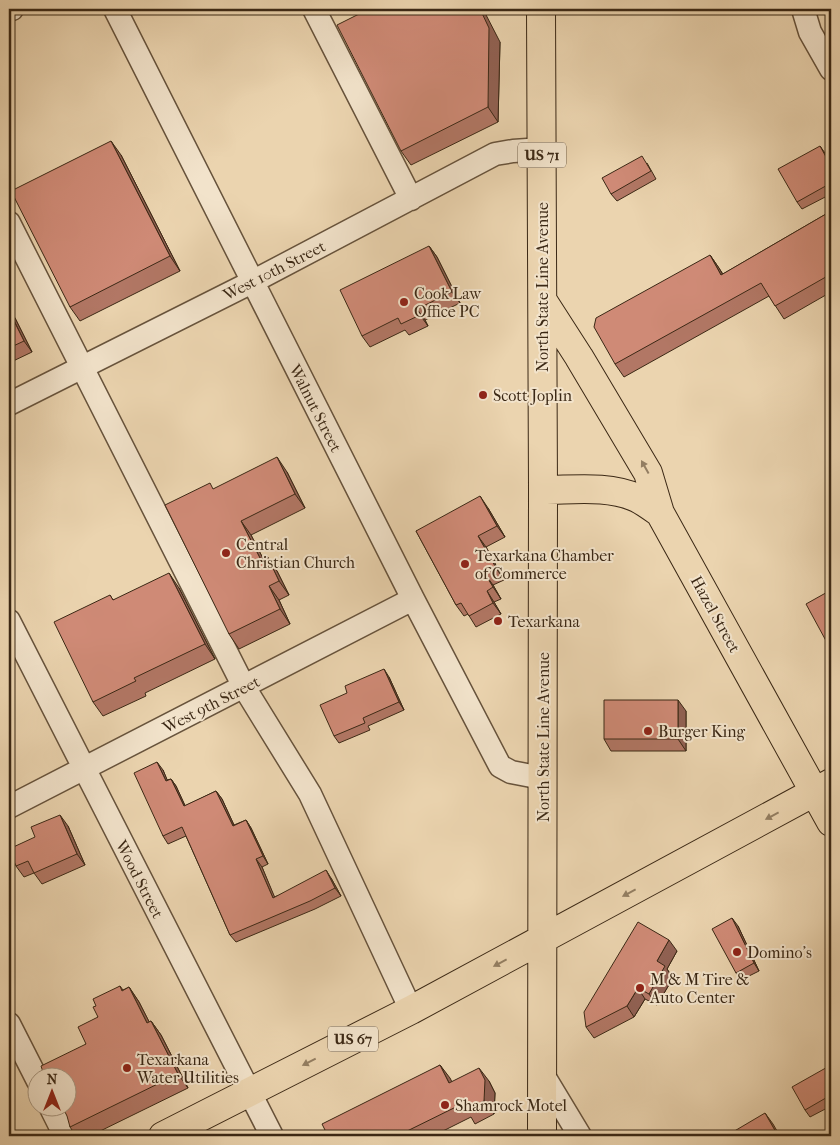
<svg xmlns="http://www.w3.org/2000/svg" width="840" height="1145" font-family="'IM FELL French Canon',serif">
  <rect width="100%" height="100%" fill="#ebd4af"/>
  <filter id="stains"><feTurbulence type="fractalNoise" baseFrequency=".004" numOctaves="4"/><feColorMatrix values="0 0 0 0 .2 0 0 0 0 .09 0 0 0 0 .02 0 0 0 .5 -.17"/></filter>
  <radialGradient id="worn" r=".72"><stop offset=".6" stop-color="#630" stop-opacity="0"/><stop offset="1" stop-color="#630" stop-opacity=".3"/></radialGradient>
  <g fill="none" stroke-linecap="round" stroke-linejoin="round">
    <g stroke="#67533c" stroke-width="25">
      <path id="minor" d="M115,9L413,599L500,766L511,772L542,778
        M314,9L411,199
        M803,9L810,32L831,69
        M9,10L12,9
        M9,223L244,687L310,794L411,1010
        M9,404L252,282L495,154L513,151L542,149
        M9,621L272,1136
        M9,807L413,599
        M9,1024L38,1081
        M542,1073L580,1136
        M51,1108L65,1136"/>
    </g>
    <g stroke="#3b2815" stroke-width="30">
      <path id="major" d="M541,9L543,490L542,1136
        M543,301L579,357L648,473L660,513
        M543,490C574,490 608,485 637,498C645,502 653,508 660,513L831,822
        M163,1136L411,1010L831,783"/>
    </g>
    <use href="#minor" stroke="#f2e3cb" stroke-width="22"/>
    <use href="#major" stroke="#ebd4af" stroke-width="28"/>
  </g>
  <path fill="#b27765" stroke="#3b2815" d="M500,42L498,122L411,165L401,151Z
    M825,153L831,164V194L802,209L797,202Z
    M121,155L180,271L80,321L70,307Z
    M647,163L656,179L617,201L611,194Z
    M826,214L831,222V292L784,319L769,296L624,377L615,364L710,255L723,274Z
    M429,246L437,257L460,303L425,320L428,326L409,335L405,330L370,347L362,336Z
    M9,310L15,318L32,352L9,363Z
    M287,472L305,508L251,535L263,559L277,571L289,595L279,600L290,624L239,649L229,634L214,489Z
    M488,508L505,537L486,547L504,580L493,585L501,599L494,602L501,614L476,627L468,614L464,616L456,605L416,531Z
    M179,588L215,659L145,693L146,696L103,716L93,702L110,595L113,600Z
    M389,677L404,710L368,726L370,730L339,743L334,736Z
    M686,711V751H611L604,739Z
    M163,770L167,780L171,779L176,786L185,806L216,791L222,799L234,825L246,820L251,828L268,864L262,867L274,897L331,878L341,896L315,909L236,942L230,935L186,836L168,844L163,836Z
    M68,826L85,865L42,884L34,873L24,877L16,866Z
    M738,926L759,971L741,980L736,973Z
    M677,951L667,969L673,978L657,1005L645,999L634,1017L594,1038L586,1027Z
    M120,986L123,990L129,987L139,1002L149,1022L151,1021L161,1035L188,1088L90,1136H76L70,1127L86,1044L98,1017L96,1006Z
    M440,1065L451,1082L489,1081L495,1093L494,1114L475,1124L471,1117L433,1136H328Z
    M831,1065V1106L810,1117L805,1110Z"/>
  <path fill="#916153" stroke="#3b2815" d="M480,9H483L500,42L498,122L488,107Z
    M111,141L121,155L180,271L170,256Z
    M820,146L825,153L831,164V166Z
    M429,246L437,257L460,303L452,292Z
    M710,255L719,268L730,288L721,275Z
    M417,309L425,320L428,326L420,315Z
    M9,310L15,318L32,352L24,341Z
    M277,457L287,472L305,508L295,494Z
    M480,496L488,508L505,537L497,526Z
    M241,521L251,535L271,574L261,560Z
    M478,536L486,547L504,580L496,568Z
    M267,556L277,571L289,595L279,581Z
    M169,573L179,588L215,659L205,644Z
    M485,574L493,585L501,599L493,587Z
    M269,586L279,600L290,624L280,609Z
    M487,591L494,602L501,614L493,603Z
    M384,669L389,677L404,710L399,702Z
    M678,700L686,711V751L678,739Z
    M157,762L163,770L171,789L166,781Z
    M171,779L176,786L189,814L184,806Z
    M216,791L222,799L238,834L233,826Z
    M60,815L68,826L85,865L77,854Z
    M246,820L251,828L268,864L263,856Z
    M256,859L262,867L278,905L273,898Z
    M326,870L331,878L341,896L335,888Z
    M732,918L738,926L759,971L754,963Z
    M669,940L677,951L667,969L673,978L657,1005L649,994L657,961Z
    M129,987L139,1002L157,1037L147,1023Z
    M638,988L645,999L634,1017L627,1006Z
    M151,1021L161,1035L188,1088L178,1074Z
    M440,1065L450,1078L459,1096L449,1083Z
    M479,1068L489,1081L495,1093L494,1114L484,1101Z
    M765,1113L773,1124L780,1136H779L777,1134Z"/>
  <path fill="#cf8a76" stroke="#3b2815" d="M369,9H480L489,28L488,107L401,151L337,25Z
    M111,141L170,256L70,307L11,191Z
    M820,146L831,166V183L797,202L778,169Z
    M642,156L651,171L611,194L602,178Z
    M826,214L831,223V274L775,306L761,283L615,364L594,327L596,318L710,255L721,275Z
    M429,246L452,292L417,309L420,315L401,324L398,318L362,336L340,290Z
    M9,311L24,341L9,348Z
    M277,457L295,494L241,521L261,560L267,556L279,581L269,586L280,609L229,634L165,505L210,483L213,489Z
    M480,496L497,526L478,536L496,568L485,574L493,587L487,591L493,603L469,616L461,603L456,605L416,531Z
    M169,573L205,644L134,678L136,681L93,702L54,622L110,595L113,600Z
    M831,590V650L806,604Z
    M384,669L399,702L363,718L365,723L334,736L320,705L347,693L345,686Z
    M604,700H678V739H604Z
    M157,762L166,781L171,779L184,806L216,791L233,826L246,820L263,856L256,859L273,898L326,870L335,888L310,901L230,935L182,827L163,836L134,773Z
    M60,815L77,854L34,873L28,861L16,866L9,849L35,837L31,827Z
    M732,918L754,963L736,973L712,929Z
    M638,922L669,940L657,961L665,966L649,994L638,988L627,1006L586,1027L584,1012Z
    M120,986L122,991L129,987L147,1023L151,1021L178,1074L70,1127L67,1116L63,1108H68V1078H45L41,1066L86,1044L78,1027L98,1017L93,1007L96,1006L93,999Z
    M440,1065L449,1083L479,1068L485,1080L484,1101L466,1110L462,1104L397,1136H328L322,1124Z
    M831,1065V1095L805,1110L792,1087Z
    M765,1113L777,1134L774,1136H726Z"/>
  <defs><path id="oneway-solid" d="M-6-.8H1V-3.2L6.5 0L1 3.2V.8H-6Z" transform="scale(1.25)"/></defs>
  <g fill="#937e62">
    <use href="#oneway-solid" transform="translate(645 467) rotate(-119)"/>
    <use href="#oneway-solid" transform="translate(772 816) rotate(152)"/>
    <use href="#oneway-solid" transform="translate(629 893) rotate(152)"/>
    <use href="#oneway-solid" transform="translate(500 963) rotate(152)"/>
    <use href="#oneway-solid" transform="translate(309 1062) rotate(153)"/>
  </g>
  <g fill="#8f2418" stroke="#f2e3cb" stroke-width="2">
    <circle cx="404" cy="302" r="5"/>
    <circle cx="483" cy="395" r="5"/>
    <circle cx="226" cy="553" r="5"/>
    <circle cx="465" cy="564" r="5"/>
    <circle cx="498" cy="621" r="5"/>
    <circle cx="648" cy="731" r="5"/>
    <circle cx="737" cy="952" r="5"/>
    <circle cx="640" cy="988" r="5"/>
    <circle cx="127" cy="1068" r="5"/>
    <circle cx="445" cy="1105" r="5"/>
  </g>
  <g text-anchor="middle" stroke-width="4" stroke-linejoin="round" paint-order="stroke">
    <g fill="#f2e3cb" stroke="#72604c" stroke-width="1">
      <rect x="518" y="142.5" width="48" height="25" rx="4"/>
      <rect x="328" y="1026.5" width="50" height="25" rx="4"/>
    </g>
    <g font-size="15" font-weight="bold" fill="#3b2815">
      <text x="542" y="160">US 71</text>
      <text x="353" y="1044">US 67</text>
    </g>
    <g font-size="16" fill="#3b2815" stroke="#f2e3cb">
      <text transform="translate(274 270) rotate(-27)" y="6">West 10th Street</text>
      <text transform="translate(542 287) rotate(-90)" y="6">North State Line Avenue</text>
      <text transform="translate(316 408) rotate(63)" y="6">Walnut Street</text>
      <text transform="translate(716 614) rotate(61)" y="6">Hazel Street</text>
      <text transform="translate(211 704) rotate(-27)" y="6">West 9th Street</text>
      <text transform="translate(543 737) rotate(-90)" y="6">North State Line Avenue</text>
      <text transform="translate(140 879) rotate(63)" y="6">Wood Street</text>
    </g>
    <g font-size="16" fill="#3b2815" stroke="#f2e3cb" text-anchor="start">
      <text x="414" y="299">Cook Law<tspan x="414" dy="18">Office PC</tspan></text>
      <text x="493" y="401">Scott Joplin</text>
      <text x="236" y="550">Central<tspan x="236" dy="18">Christian Church</tspan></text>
      <text x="475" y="561">Texarkana Chamber<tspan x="475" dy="18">of Commerce</tspan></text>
      <text x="508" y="627">Texarkana</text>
      <text x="658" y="737">Burger King</text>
      <text x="747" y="958">Domino's</text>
      <text x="650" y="985">M &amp; M Tire &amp;<tspan x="650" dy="18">Auto Center</tspan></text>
      <text x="137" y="1065">Texarkana<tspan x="137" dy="18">Water Utilities</tspan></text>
      <text x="455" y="1111">Shamrock Motel</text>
    </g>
  </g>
  <rect width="840" height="1145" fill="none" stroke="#ebd4af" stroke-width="30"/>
  <rect x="10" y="10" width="820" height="1125" fill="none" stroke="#3b2815" stroke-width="2.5"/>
  <rect x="15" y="15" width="810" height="1115" fill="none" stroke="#3b2815"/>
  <g transform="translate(52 1092)"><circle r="24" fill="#f2e3cb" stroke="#a99882"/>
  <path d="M0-4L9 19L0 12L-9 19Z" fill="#8f2418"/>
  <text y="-8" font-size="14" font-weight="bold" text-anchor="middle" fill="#3b2815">N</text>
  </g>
  <rect width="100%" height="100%" filter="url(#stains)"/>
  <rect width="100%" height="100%" fill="url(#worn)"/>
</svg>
